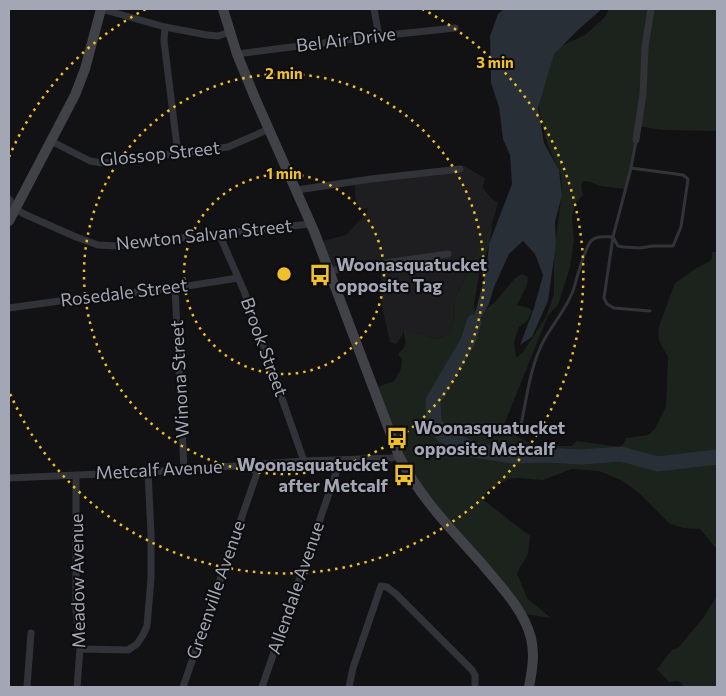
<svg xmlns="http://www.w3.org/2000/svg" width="726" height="696" font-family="Commissioner,sans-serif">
  <rect width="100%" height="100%" fill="#121113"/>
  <path fill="#1e1d20" d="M464,166L485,178L483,188L490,197L498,203L492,224L477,250L476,255L467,271L465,280L454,299L455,320L449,334L437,339L416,333H406L404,330L403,334L396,344L390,342L382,307L381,265L331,270L322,241L346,235L366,214L368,208L363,209L356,203L354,180Z"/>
  <path fill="#1c231d" d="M609,9H717V131L661,130L639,126L627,187L624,189L601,186L590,182L583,181L581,186L583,195L575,204L572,217L574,240L570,267L558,305L549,314L547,318L504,425V429L508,432L532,444L552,446H571L577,441L620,447L624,443L626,438L648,435L655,429L666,406L668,357L659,341L658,329L675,283L695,269L710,261L712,258V252H717V548L714,546L700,529L684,528L670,524L639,493L621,480L599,471L572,469L543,480L519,478L508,479L488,490L482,499L530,536L528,554L517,573L527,598L551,618L525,614L415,481L375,388L394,381L401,369L402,360L398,354C400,352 404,348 405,345C407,340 403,336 404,330L406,331V333H416L437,339L449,334L455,320L454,299L465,280L467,271L476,255L477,250L492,224L490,244L480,268L474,305L475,311L482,313L495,302L515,278L522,274L528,277L527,285L517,305L529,308L532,312L526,322L519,327L514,342L516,358L523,352L546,317L554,294V253L562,191L561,175L548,146L540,116L539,106L546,64L557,48L585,35L604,18Z
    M717,596V687H683L682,683L677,681L669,682L657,669L672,650L678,648L703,618Z"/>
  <path fill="#282f36" d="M504,9H602L579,29L554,54L538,108L544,143L559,170L562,195L555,222L556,243L548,301L532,337L520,345L534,308L543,275L535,254L523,241L509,254L494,287L489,304L468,341L487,267L489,244L512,184L510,155L503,139L499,107L491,83L490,36L498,14Z"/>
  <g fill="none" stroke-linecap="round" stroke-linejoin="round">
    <path stroke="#282f36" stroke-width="15" d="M474,322L468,341L433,401L434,422L443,435L474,450L512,456L547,455L581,457L621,454L658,464L717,457"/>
    <path stroke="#323338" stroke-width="3" d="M631,168L676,174L683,175L688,179L681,227L673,246H653L640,248L624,247L618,246L613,237L631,168L636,141
      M521,425C527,397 530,366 544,340C553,324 566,309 573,291C576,281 585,247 591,241C597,235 606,237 613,237L604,298L607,304L614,308L650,311"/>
    <path stroke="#323338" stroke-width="7" d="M101,9L165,27L207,35L218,36L230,32
      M374,9L379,36
      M165,27L164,41L178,154
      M237,54L379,36L455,28
      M636,140L643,94L645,47L651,9
      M51,141L90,161L103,163L228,147L269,129
      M297,190L371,179L460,169
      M9,199L16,209L24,214L76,237L98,245L118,246L188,237L310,224
      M219,234L244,291L304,461
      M329,271L448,254
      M175,288L184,469
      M9,308L81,298L175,288L238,278
      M76,475V610L80,649L77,687
      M9,478L148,472L304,461L391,458L399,456
      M80,649L128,650L137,644L143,635L147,626L151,579V533L148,472
      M27,687L31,633
      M183,687L256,476L259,465
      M262,687L336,473L338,460
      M349,687L353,668L381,586L387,587L396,594L472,670L475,675V687"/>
    <path stroke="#414248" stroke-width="10" d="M223,9L237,54L255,98L314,231L399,456C419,497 453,531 483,565C501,587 524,610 531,638C535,655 532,671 529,687
      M9,221L75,95L85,69L101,9"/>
  </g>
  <g fill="none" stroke="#f0c02c" stroke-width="2.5" stroke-dasharray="2.5 5">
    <circle cx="284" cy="274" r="100"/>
    <circle cx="284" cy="274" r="200"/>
    <path d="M9 157A299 299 0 0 1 146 9M422 9A299 299 0 1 1 9 391"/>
  </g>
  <defs>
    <g id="bus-bare" transform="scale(1.725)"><path d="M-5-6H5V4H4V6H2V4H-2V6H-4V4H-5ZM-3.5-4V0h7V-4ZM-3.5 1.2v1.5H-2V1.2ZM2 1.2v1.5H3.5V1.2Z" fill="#f0c02c" stroke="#0d0c0e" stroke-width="2.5" paint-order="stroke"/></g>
  </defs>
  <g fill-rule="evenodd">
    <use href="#bus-bare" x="320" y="275"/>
    <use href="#bus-bare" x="397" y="438"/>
    <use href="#bus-bare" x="404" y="475"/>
  </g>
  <g text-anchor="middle" stroke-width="4" stroke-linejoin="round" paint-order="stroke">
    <g font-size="18" fill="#a3a6b4" stroke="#0d0c0e">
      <text transform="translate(346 40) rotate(-7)" y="6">Bel Air Drive</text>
      <text transform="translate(160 154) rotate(-6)" y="6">Glossop Street</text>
      <text transform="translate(204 235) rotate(-6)" y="6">Newton Salvan Street</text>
      <text transform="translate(124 293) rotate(-7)" y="6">Rosedale Street</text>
      <text transform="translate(264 347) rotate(70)" y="6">Brook Street</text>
      <text transform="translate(180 379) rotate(-93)" y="6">Winona Street</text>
      <text transform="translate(159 470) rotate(-3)" y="6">Metcalf Avenue</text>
      <text transform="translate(78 581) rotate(-91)" y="6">Meadow Avenue</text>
      <text transform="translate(296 588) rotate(-71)" y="6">Allendale Avenue</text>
      <text transform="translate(216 590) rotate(-71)" y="6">Greenville Avenue</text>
    </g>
    <g font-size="18" font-weight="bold" fill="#a3a6b4" stroke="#0d0c0e" text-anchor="start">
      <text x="336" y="271">Woonasquatucket<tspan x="336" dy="21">opposite Tag</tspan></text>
      <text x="414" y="434">Woonasquatucket<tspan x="414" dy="21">opposite Metcalf</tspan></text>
      <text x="388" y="471" text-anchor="end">Woonasquatucket<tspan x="388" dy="21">after Metcalf</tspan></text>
    </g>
  </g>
  <circle cx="284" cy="274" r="8" fill="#f0c02c" stroke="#0d0c0e" stroke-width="2.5"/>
  <g font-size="15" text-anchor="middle" font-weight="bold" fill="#f0c02c" stroke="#0d0c0e" stroke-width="4" stroke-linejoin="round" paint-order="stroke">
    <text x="495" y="68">3 min</text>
    <text x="284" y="79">2 min</text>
    <text x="284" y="179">1 min</text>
  </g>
  <rect width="726" height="696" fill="none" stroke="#a3a6b4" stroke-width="20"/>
</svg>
